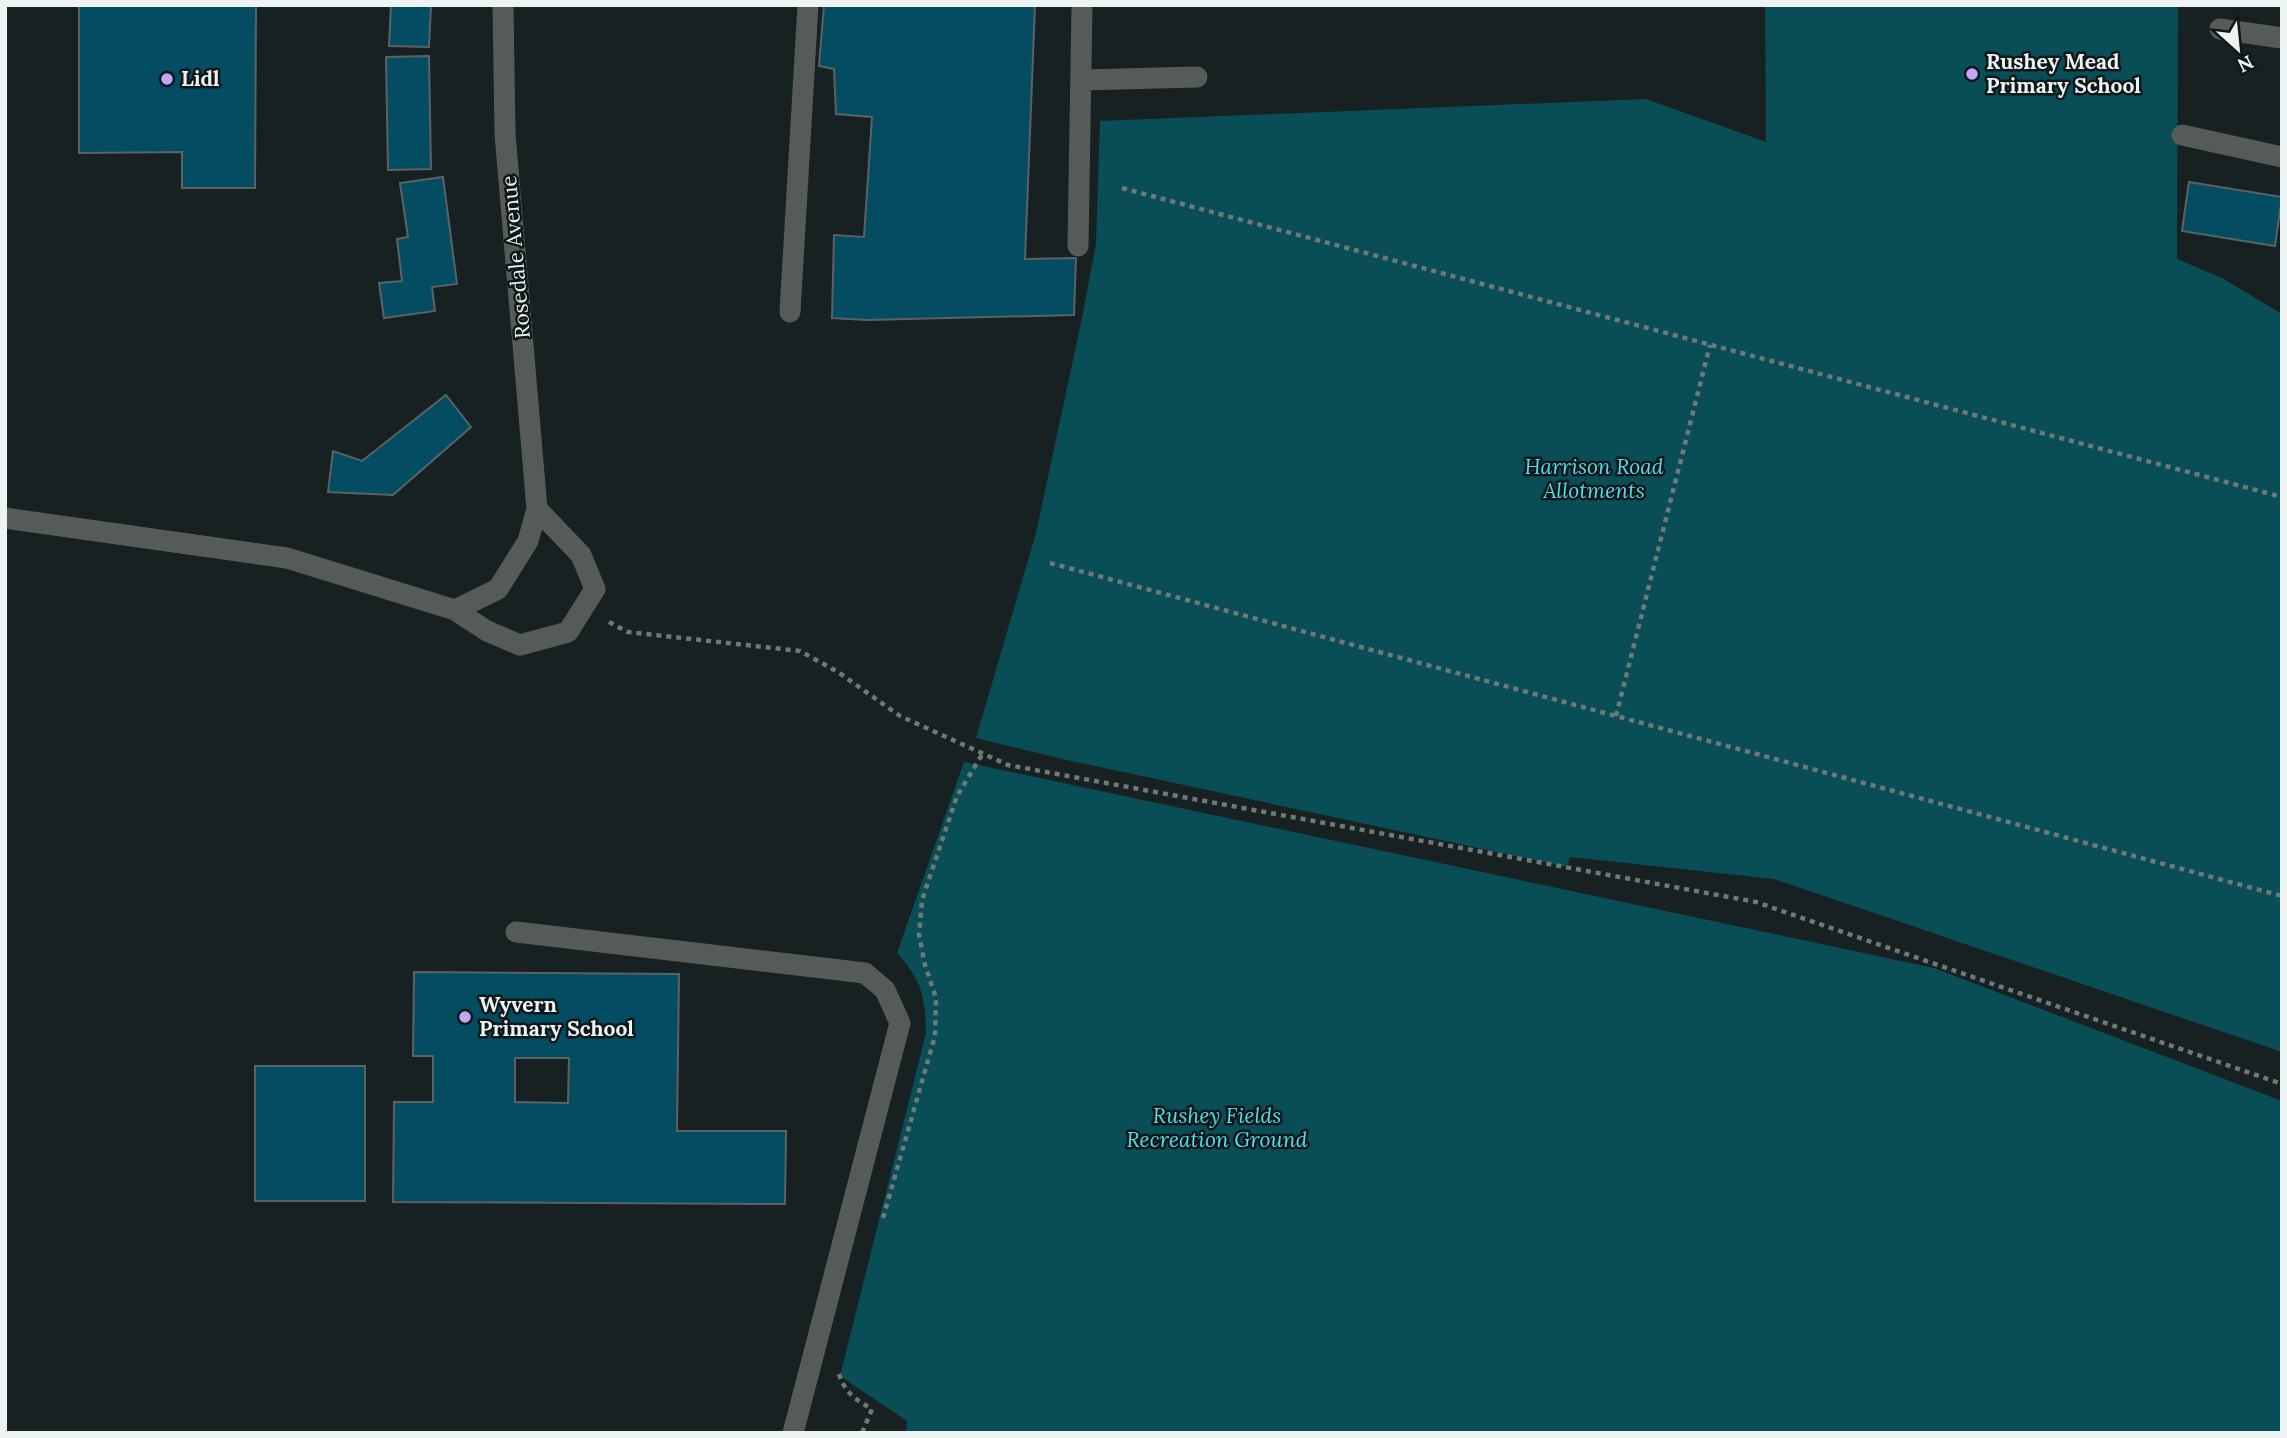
<svg xmlns="http://www.w3.org/2000/svg" width="2287" height="1438" font-family="Lora,serif">
  <rect width="100%" height="100%" fill="#182122"/>
  <path fill="#094e56" d="M1765,5H2178L2177,259L2222,278L2282,314V1052L1774,879L1570,857L1567,867L1067,760L976,738L1036,533L1082,318L1096,244L1100,121L1646,99L1766,142Z
    M964,762L1934,968L2282,1101V1433H906L907,1421L840,1376L926,1033C925,997 922,980 897,953Z"/>
  <path fill="#034c62" stroke="#5a6266" stroke-width="2" fill-rule="evenodd" d="M79,5H256L255,188H182V152L79,153Z
    M391,5H431L429,47L389,46Z
    M824,5H1035L1025,259L1076,258L1074,315L867,320L832,318L834,235L864,237L872,117L836,114L834,69L819,66Z
    M429,56L431,169L388,170L386,57Z
    M443,177L457,284L432,287L435,311L384,318L379,283L402,281L397,239L408,237L400,183Z
    M2189,182L2282,197L2275,246L2182,231Z
    M446,395L471,427L393,495L328,492L333,451L362,461Z
    M414,972L679,974L677,1131H786L785,1204L393,1202L394,1102H433V1056H413ZM515,1058H569L568,1103L515,1102Z
    M255,1066H365V1201H255Z"/>
  <g fill="none" stroke-linecap="round" stroke-linejoin="round">
    <path stroke="#707878" stroke-width="4.5" stroke-dasharray="5 5" stroke-linecap="butt" d="M1122,188L2282,497
      M1050,563L2282,896
      M609,622L628,632L800,651L838,672L900,716L1008,765L1756,902L2282,1084
      M1616,716L1710,345
      M883,1218L935,1036L936,998L925,965L919,935L922,900L957,796L983,753
      M839,1374C845,1393 856,1400 872,1409L862,1433"/>
    <path stroke="#565a59" stroke-width="21" d="M1082,80L1197,77
      M1078,246L1082,5
      M790,312L808,5
      M516,932L865,973L885,990L900,1023L793,1433"/>
    <path stroke="#565a59" stroke-width="21" d="M2220,29L2282,38
      M2182,135L2282,157
      M5,518L287,558L455,610L498,589L528,541L537,509L505,134L503,5
      M455,610L487,631L520,645L568,632L595,589L581,555L537,509"/>
  </g>
  <g fill="#c3a7f2" stroke="#0f1718" stroke-width="2.5">
    <circle cx="1972" cy="74" r="7"/>
    <circle cx="167" cy="79" r="7"/>
    <circle cx="465" cy="1017" r="7"/>
  </g>
  <g text-anchor="middle" stroke-width="5" stroke-linejoin="round" paint-order="stroke">
    <g font-size="21" font-weight="bold" fill="#edf3f3" stroke="#0f1718" text-anchor="start">
      <text x="1986" y="69">Rushey Mead<tspan x="1986" dy="24">Primary School</tspan></text>
      <text x="181" y="86">Lidl</text>
      <text x="479" y="1012">Wyvern<tspan x="479" dy="24">Primary School</tspan></text>
    </g>
    <g font-size="21" fill="#edf3f3" stroke="#0f1718">
      <text transform="translate(516 257) rotate(-95)" y="7">Rosedale Avenue</text>
    </g>
    <g font-size="21" font-style="italic" fill="#51deef" stroke="#0f1718">
      <text x="1594" y="474">Harrison Road<tspan x="1594" dy="24">Allotments</tspan></text>
      <text x="1217" y="1123">Rushey Fields<tspan x="1217" dy="24">Recreation Ground</tspan></text>
    </g>
  </g>
  <rect width="2287" height="1438" fill="none" stroke="#edf3f3" stroke-width="14"/>
  <g transform="translate(2238 49) rotate(153)" stroke="#0f1718" stroke-width="5" paint-order="stroke">
  <path d="M0-5L12 26L0 18L-12 26Z" fill="#edf3f3"/>
  <text y="-10" font-size="19" font-weight="bold" text-anchor="middle" fill="#edf3f3">N</text>
  </g>
</svg>
